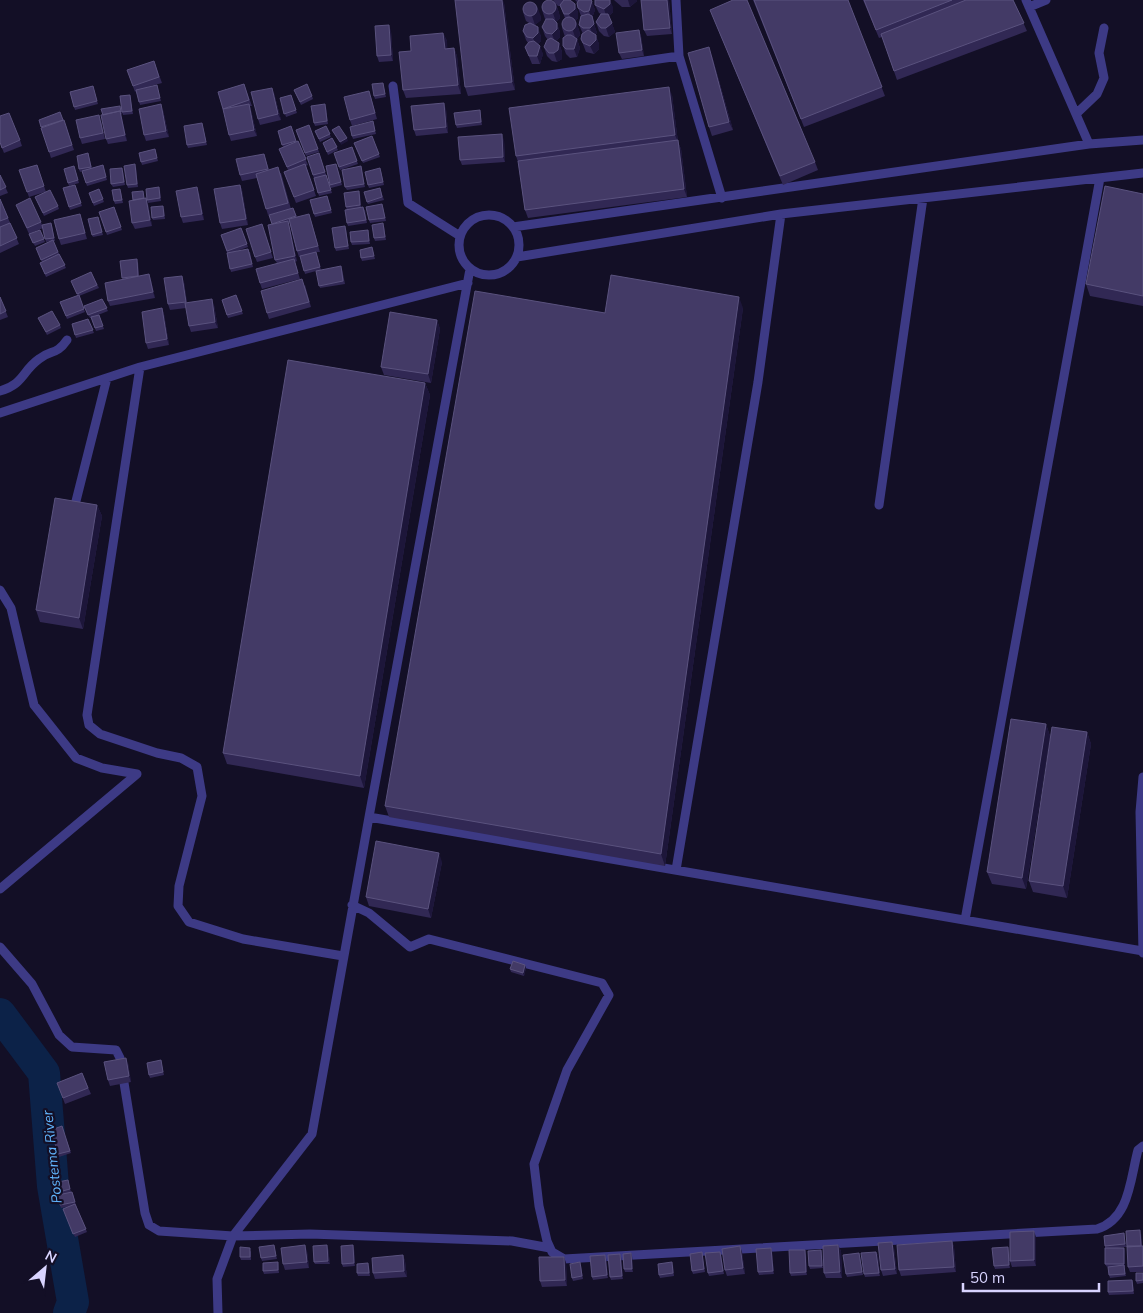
<svg xmlns="http://www.w3.org/2000/svg" width="1143" height="1313" font-family="Mulish,sans-serif">
  <rect width="100%" height="100%" fill="#130f26"/>
  <g fill="none" stroke-linecap="round" stroke-linejoin="round">
    <path stroke="#0c2248" stroke-width="32" d="M0,1014L44,1073L53,1186L73,1302L69,1313"/>
    <path stroke="#3d3a85" stroke-width="9" d="M676,0L679,56L722,198
      M1026,0L1089,144
      M1029,7L1046,0
      M529,78L679,56
      M393,86L408,203L460,236
      M1076,114L1097,94L1104,78L1099,53L1104,28
      M459 245a30 30 0 1 1 60 0a30 30 0 1 1-60 0Z
      M513,227L1089,144L1143,140
      M517,257L781,214L1143,173
      M470,269L369,817L1143,951
      M140,367L87,715L89,725L100,734L157,753L181,758L197,767L202,796L179,886L178,906L189,922L243,939L343,956
      M0,391C24,384 22,371 39,359C51,349 56,356 67,340
      M0,413L140,367L468,283
      M76,501L107,378
      M879,505L923,198
      M0,590L11,608L34,705L76,758L102,768L137,774
      M1143,777L1140,812L1143,953
      M676,870L758,382L781,214
      M0,889L137,774
      M352,905L369,913L410,947L429,939L602,983L609,995L567,1070L534,1164L539,1206L547,1241L552,1252L564,1259L1097,1229C1130,1219 1130,1179 1138,1150L1143,1146
      M965,920L1100,178
      M0,947L32,984L59,1035L72,1047L116,1050L120,1058L145,1213L149,1225L159,1231L233,1236L310,1234L512,1241L550,1248
      M218,1313L217,1279L233,1236L312,1134L369,817"/>
  </g>
  <path fill="#312854" d="M553,0H570L578,12V18L575,21L579,30L580,35L577,39L580,48L577,57L570,58L566,54L563,46L565,37L562,28L565,18L560,6H558L556,4L559,13L560,18L556,22L560,32V37L556,41L559,43L562,52V59L557,62L552,61L547,56L544,47L548,40L545,36L542,27L546,20L545,19L542,10L555,3Z
    M575,0H591L595,10L592,18L597,33L595,35L599,44V49L594,54L586,52L581,39L583,34L579,25L581,16L578,8L577,2Z
    M614,0H637V1L630,7H622Z
    M641,0H669L672,34L647,36L644,30Z
    M753,0H848L885,96L804,127Z
    M863,0H1013L1027,31L897,80L882,37L879,38Z
    M504,3L515,90L468,96L465,87Z
    M595,5L613,7V12L609,16L615,32L609,37L604,36L599,31L596,22L601,14L599,13Z
    M710,10L815,162L818,170L783,185Z
    M523,12L540,14L541,20L535,25H534L541,36V41L538,44L543,54L540,64H532L525,47L528,43L526,40L523,31L529,23L526,21Z
    M639,30L641,36L644,56L622,59L619,53Z
    M391,31L393,61L379,62L377,56Z
    M443,33L447,41V48H454L457,56L461,94L406,98L403,90L411,51Z
    M712,56L733,130L712,136L709,127Z
    M154,61L162,83L147,87L157,85L161,101L140,105L136,91L135,92L127,70Z
    M383,83L386,97L375,99L374,96Z
    M244,84L252,106H250L257,136L231,141L229,135L223,109L218,92Z
    M93,86L98,104L75,110L70,92Z
    M294,90L312,96L313,99L301,105Z
    M274,93L281,120L260,125L258,119Z
    M130,95L133,114L123,115L122,112Z
    M291,95L297,113L286,117L280,98Z
    M672,95L678,142L681,149L687,197L528,218L525,210L518,162L516,156Z
    M371,97L377,119L352,126L350,120Z
    M326,107L328,124L315,126L314,123Z
    M121,109L122,114L121,115L127,141L108,144L106,139Z
    M446,109L448,133L416,136L414,130Z
    M163,110L169,137L146,141L144,135Z
    M480,110L482,125L457,128L456,125Z
    M39,120L66,126L74,150L51,158Z
    M101,121L105,139L82,144L80,138Z
    M373,121L376,134L353,139L352,136Z
    M202,123L207,145L188,148L187,145Z
    M309,125L319,152L306,156L296,130Z
    M291,126L296,142L298,141L308,165L306,166L316,196L296,203L284,172L288,170L279,149L283,147L278,131Z
    M326,126L331,137L320,142L315,131Z
    M372,136L380,157L363,163L354,143Z
    M332,138L338,150L328,155L323,143Z
    M20,140L22,146L4,153L0,143Z
    M504,140L505,162L462,165L460,160Z
    M352,147L358,164L340,170L334,153Z
    M155,149L158,161L142,165L139,153Z
    M88,153L92,168L103,165L107,180L87,186L82,171L80,172L79,169Z
    M319,153L332,193L319,196L313,175Z
    M264,154L269,170L281,173L291,209L268,215L257,178L242,181L240,175Z
    M336,164L342,185L331,188L330,185Z
    M37,165L46,192L58,206L59,209L44,216L35,197L45,192L29,197L19,170Z
    M74,166L79,183L69,186L68,183Z
    M361,166L365,187L347,190L345,187Z
    M136,167L138,187L128,188L127,185Z
    M123,171L125,185L113,187L111,184Z
    M381,171L384,185L369,188L368,185Z
    M0,175L8,193L0,196Z
    M75,185L82,206L70,210L63,188Z
    M240,185L242,190L248,225L222,229L220,223Z
    M380,188L384,200L368,204L367,202Z
    M99,189L104,202L94,206L89,193Z
    M160,190L161,201L148,203L147,200Z
    M143,191L144,198L148,204L152,226L135,229L132,223L133,200Z
    M121,192L123,203L115,204L114,201Z
    M199,193L204,220L183,223L181,217Z
    M360,194L361,207L365,210L367,223L348,226L347,223V210L346,207Z
    M1143,194V306L1090,296L1086,284Z
    M327,196L332,213L315,217L314,214Z
    M0,199L19,244L0,253Z
    M16,205L41,222L42,225L52,226L55,241H53L66,268L46,277L40,263L42,262L36,248L51,241L46,242L43,228L29,234Z
    M114,207L122,230L107,235L99,212Z
    M383,207L386,221L370,223L369,220Z
    M293,208L297,217L311,220L320,252H316L321,270L342,269L345,284L320,288L316,271L305,274L301,256L299,257L297,251L289,221L288,222L297,261L295,262L300,279L262,289L260,283L277,263L275,260L272,224Z
    M164,209L165,219L153,220L152,218Z
    M80,214L87,239L61,245L59,239Z
    M98,217L103,235L93,237L92,235Z
    M262,225L273,258L257,262L255,257Z
    M384,226L386,240L375,241L374,238Z
    M241,228L248,247L234,252H250L253,267L231,272L227,253L221,235Z
    M346,229L349,249L336,251L335,248Z
    M40,230L45,242L35,246L29,234Z
    M368,230L370,244L352,245L351,242Z
    M372,247L375,259L362,261L361,258Z
    M138,262L139,276L149,274L151,280L155,298L110,306L108,301L123,279L122,278Z
    M91,272L99,288L79,296L85,312L67,319L60,302L78,296L72,284Z
    M184,282L187,303L214,305L218,328L191,332L189,326L186,308L170,310L168,304Z
    M305,285L311,307L269,319L267,313Z
    M236,295L243,314L228,318L222,300Z
    M0,297L8,317L0,320Z
    M102,299L108,311L93,317L99,315L104,329L96,331L91,318H90L84,306Z
    M162,308L164,314L169,345L148,349L146,343Z
    M743,308L665,866L389,817L385,806L605,313Z
    M38,318L60,325L61,328L47,335Z
    M88,319L94,333L76,338L72,324Z
    M437,320L440,329L431,383L384,375L381,367Z
    M425,383L430,395L364,788L227,764L223,753Z
    M97,505L102,516L83,629L40,622L36,610Z
    M1046,724L1050,736L1026,889L992,884L987,872Z
    M1087,732L1091,744L1067,898L1033,892L1029,881Z
    M442,862L431,918L369,906L366,897Z
    M526,968L524,976L511,972L510,969Z
    M161,1060L164,1075L150,1078L149,1075Z
    M128,1063L131,1082L110,1086L108,1080Z
    M82,1073L91,1094L65,1104L57,1083Z
    M62,1126L71,1153L59,1157L51,1130Z
    M68,1180L71,1192L73,1194L76,1205L87,1232L75,1237L63,1209L67,1207L61,1208L60,1205V1194L59,1192Z
    M1124,1233L1126,1247L1118,1248L1125,1251V1267H1124L1126,1276L1110,1278L1109,1275L1114,1267H1107L1105,1264V1246Z
    M1141,1233L1142,1246H1143V1272H1130L1128,1267Z
    M1036,1237V1266L1012,1267L1010,1261Z
    M952,1241L954,1247L956,1272L901,1276L899,1270Z
    M274,1245L277,1259L262,1261L261,1258Z
    M838,1245L841,1251L842,1278H826L824,1273Z
    M328,1248L330,1264H315L314,1262Z
    M354,1248L355,1266L343,1267L342,1264Z
    M894,1248L897,1274L883,1276L881,1270Z
    M821,1250L822,1253L823,1268L810,1269L809,1266Z
    M1009,1250L1010,1268L995,1269L994,1266Z
    M251,1251V1260H241L240,1257Z
    M307,1251L309,1268L285,1270L283,1264Z
    M772,1251L774,1274L759,1275L758,1272Z
    M702,1252L705,1272L693,1274L692,1271Z
    M742,1252L745,1274L727,1276L725,1270Z
    M876,1252L878,1255L880,1276L865,1277L864,1274Z
    M631,1253L632,1256L633,1272H625L624,1269Z
    M806,1253L807,1275L791,1276L790,1273Z
    M721,1254L724,1274L709,1276L708,1273Z
    M403,1255L405,1261L407,1277L375,1279L373,1273Z
    M860,1256L863,1275L847,1277L846,1274Z
    M564,1257L566,1263L567,1286L542,1287L540,1281Z
    M621,1257L623,1279L611,1280L610,1277Z
    M606,1258L608,1278L593,1280L592,1277Z
    M278,1262L279,1273L264,1274L263,1271Z
    M581,1265L583,1279L573,1281L572,1278Z
    M673,1265L674,1276L660,1278L659,1275Z
    M369,1266L370,1276H358L357,1273Z
    M1143,1273V1283L1137,1284L1136,1281Z
    M1132,1280L1133,1283L1134,1294L1109,1295L1108,1292Z"/>
  <path fill="#1d163a" d="M502,0H503L504,3L515,90L512,82Z
    M610,0L613,7V12L607,18L604,9Z
    M628,0H637V1L630,7Z
    M667,0H669L672,34L670,28Z
    M592,1L595,10L592,18L597,33L594,37L590,28L592,19L589,11Z
    M556,4L559,13L560,18L556,22L553,13Z
    M575,4L578,12V18L573,23L569,14Z
    M537,6L540,14L541,20L535,25L532,16Z
    M576,21L579,30L580,35L576,40L573,31Z
    M557,23L560,32V37L555,42L552,34Z
    M612,23L615,32L609,37L606,28Z
    M389,25L391,31L393,61L391,55Z
    M538,27L541,36V41L536,47L533,38Z
    M639,30L641,36L644,56L642,50Z
    M443,33L447,41L448,57L445,49Z
    M596,35L599,44V49L594,54L590,46Z
    M577,39L580,48L577,57L574,49Z
    M559,43L562,52V59L557,62L554,53Z
    M540,46L543,54L540,64L537,56Z
    M709,47L712,56L733,130L729,122Z
    M454,48L457,56L461,94L458,85Z
    M669,87L672,95L678,142L681,149L687,197L684,189L678,142L675,135Z
    M272,88L274,93L281,120L278,114Z
    M444,103L446,109L448,133L446,127Z
    M161,104L163,110L169,137L166,131Z
    M249,104L251,110L257,136L254,130Z
    M120,111L122,117L127,141L125,135Z
    M502,134L504,140L505,162L503,157Z
    M347,138L348,141L341,145L340,142Z
    M240,185L242,190L248,225L246,219Z
    M197,187L199,193L204,220L202,214Z
    M146,198L148,204L152,226L150,220Z
    M288,221L290,227L297,261L295,256Z
    M149,274L151,280L155,298L153,292Z
    M182,276L184,282L188,308L186,302Z
    M739,297L743,308L665,866L661,854Z
    M212,299L214,305L218,328L215,322Z
    M162,308L164,314L169,345L167,339Z
    M437,320L440,329L431,383L428,374Z
    M425,383L430,395L364,788L360,776Z
    M97,505L102,516L83,629L79,618Z
    M1046,724L1050,736L1026,889L1022,878Z
    M1087,732L1091,744L1067,898L1063,886Z
    M439,853L442,862L431,918L428,909Z
    M525,965L526,968L524,976L523,973Z
    M126,1058L128,1063L131,1082L129,1076Z
    M1034,1231L1036,1237V1266L1034,1260Z
    M952,1241L954,1247L956,1272L954,1267Z
    M892,1242L894,1248L897,1274L895,1269Z
    M305,1245L307,1251L309,1268L307,1262Z
    M327,1245L328,1248L330,1264L328,1261Z
    M353,1245L354,1248L355,1266L354,1263Z
    M838,1245L841,1251L842,1278L840,1272Z
    M740,1246L742,1252L745,1274L743,1268Z
    M1008,1247L1009,1250L1010,1268L1009,1265Z
    M771,1248L772,1251L774,1274L773,1271Z
    M1124,1248L1125,1251V1267L1124,1264Z
    M805,1250L806,1253L807,1275L806,1272Z
    M821,1250L822,1253L823,1268L822,1266Z
    M876,1252L878,1255L880,1276L879,1273Z
    M631,1253L632,1256L633,1272L632,1269Z
    M620,1254L621,1257L623,1279L622,1276Z
    M403,1255L405,1261L407,1277L404,1271Z
    M605,1255L606,1258L608,1278L607,1275Z
    M564,1257L566,1263L567,1286L565,1280Z"/>
  <path fill="#433a66" stroke="#5a527e" d="M542 7a7 7 0 1 1 14 0a7 7 0 1 1-14 0Z
    M455,0H502L512,82L465,87Z
    M564,0H570L575,4V9L569,14H564L560,5Z
    M579,0H591L592,1L589,11L584,12L578,8L577,3Z
    M595,0H610V4L604,9L595,5Z
    M641,0H667L670,28L644,30Z
    M733,0H747L815,162L780,176L710,10Z
    M754,0H848L882,87L801,119Z
    M864,0H952L876,30Z
    M966,0H1013L1024,23L894,71L881,34Z
    M523 9a7 7 0 1 1 14 0a7 7 0 1 1-14 0Z
    M588,14L592,16L594,24L590,28H583L579,25L581,16Z
    M601,14H608L612,23L606,28H601L596,22Z
    M562 24a7 7 0 1 1 14 0a7 7 0 1 1-14 0Z
    M546,19H553L557,23V29L552,34L546,33L542,27Z
    M530,23L538,27V33L533,38L527,37L523,31L525,25Z
    M389,25L391,55L377,56L375,26Z
    M588,30L596,35V40L590,46L583,43L581,39L582,34Z
    M639,30L642,50L619,53L616,33Z
    M443,33L445,49L454,48L458,85L403,90L399,52L411,51L410,36Z
    M567,35H571L577,39L574,49H566L563,46V38Z
    M551,38L559,43L558,50L554,53H549L544,47L547,40Z
    M534,41L540,46L537,56H529L525,47L529,42Z
    M709,47L729,122L709,127L688,53Z
    M154,61L159,77L133,86L127,70Z
    M383,83L385,94L374,96L372,84Z
    M244,84L249,100L223,109L218,92Z
    M307,84L312,96L300,102L294,90Z
    M157,85L160,98L139,102L136,90Z
    M93,86L97,101L74,107L70,92Z
    M669,87L675,135L516,156L509,108Z
    M272,88L278,114L258,119L251,92Z
    M369,91L375,113L350,120L344,97Z
    M130,95L132,111L122,112L120,96Z
    M291,95L296,110L284,114L280,98Z
    M444,103L446,127L414,130L411,106Z
    M161,104L166,131L144,135L139,109Z
    M249,104L254,130L229,135L223,109Z
    M325,104L327,121L314,123L311,106Z
    M120,106L121,112L120,111L103,115L101,109Z
    M480,110L481,122L456,125L454,113Z
    M120,111L125,135L106,139L101,115Z
    M60,112L63,120L41,127L39,120Z
    M9,113L20,140L2,148L0,142V116Z
    M99,115L103,133L80,138L76,120Z
    M64,120L72,145L49,152L41,128Z
    M373,121L375,131L352,136L350,127Z
    M202,123L206,142L187,145L184,126Z
    M309,125L318,149L305,153L296,130Z
    M291,126L296,141L282,145L278,131Z
    M326,126L330,134L319,139L315,131Z
    M339,126L347,138L340,142L332,130Z
    M502,134L503,157L460,160L458,137Z
    M372,136L379,154L362,161L354,143Z
    M332,138L337,147L327,152L323,143Z
    M678,140L684,189L525,210L518,161Z
    M298,141L306,159L287,167L279,149Z
    M352,147L357,161L339,167L334,153Z
    M155,149L157,158L141,162L139,153Z
    M88,153L91,167L79,169L77,156Z
    M319,153L325,172L313,175L307,157Z
    M264,154L268,169L240,175L236,159Z
    M135,164L137,184L127,185L124,166Z
    M305,164L314,190L294,197L284,172Z
    M336,164L341,182L330,185L326,166Z
    M37,165L44,186L27,192L19,170Z
    M103,165L106,177L86,183L82,171Z
    M74,166L78,180L68,183L64,169Z
    M361,166L364,184L345,187L342,170Z
    M278,167L288,203L266,209L256,174Z
    M122,168L124,182L111,184L110,169Z
    M380,168L383,182L368,185L365,172Z
    M0,175L6,187L0,190Z
    M326,175L331,190L318,193L314,178Z
    M75,185L81,203L69,207L63,188Z
    M240,185L246,219L220,223L214,189Z
    M1105,186L1143,194V296L1086,284Z
    M159,187L160,198L147,200L146,189Z
    M197,187L202,214L181,217L176,191Z
    M380,188L382,197L367,202L364,192Z
    M99,189L103,199L93,203L89,193Z
    M120,189L122,200L114,201L112,190Z
    M50,190L58,206L43,213L35,197Z
    M143,191L144,198L133,200L132,192Z
    M359,191L360,205L346,207L344,193Z
    M327,196L331,210L314,214L310,200Z
    M30,198L41,222L27,228L16,205Z
    M146,198L150,220L132,223L129,201Z
    M0,199L8,218L0,221Z
    M382,204L385,218L369,220L366,207Z
    M163,206L164,216L152,218L151,207Z
    M114,207L121,227L106,232L99,212Z
    M363,207L366,220L347,223L345,210Z
    M293,208L296,216L272,224L269,215Z
    M80,214L85,233L59,239L54,220Z
    M309,214L318,246L297,251L289,219Z
    M98,217L102,232L92,235L88,219Z
    M288,221L295,256L275,260L268,225Z
    M10,223L17,238L0,246V227Z
    M51,223L54,238L45,239L42,225Z
    M383,223L385,237L374,238L372,225Z
    M262,224L271,252L255,257L246,229Z
    M345,226L348,246L335,248L332,228Z
    M241,228L247,244L227,251L221,235Z
    M40,230L44,239L33,243L29,234Z
    M368,230L369,241L351,242L350,232Z
    M53,240L58,252L41,260L36,248Z
    M372,247L374,256L361,258L360,250Z
    M248,249L252,264L230,269L227,253Z
    M316,252L320,267L304,271L300,256Z
    M59,254L65,265L45,274L40,263Z
    M137,259L138,276L122,278L120,261Z
    M294,259L298,273L260,283L256,269Z
    M341,266L343,281L319,286L316,271Z
    M91,272L97,285L77,294L71,281Z
    M149,274L153,292L108,301L105,283Z
    M611,275L739,297L661,854L385,806L475,291L605,313Z
    M182,276L186,302L168,304L164,278Z
    M302,279L309,302L267,313L261,291Z
    M79,295L84,309L66,316L60,302Z
    M236,295L242,311L227,315L222,300Z
    M0,297L6,311L0,314Z
    M102,299L107,308L88,315L84,306Z
    M212,299L215,322L189,326L185,303Z
    M162,308L167,339L146,343L142,312Z
    M52,311L60,325L46,332L38,318Z
    M390,312L437,320L428,374L381,367Z
    M99,315L103,326L95,328L91,317Z
    M88,319L93,330L75,335L72,324Z
    M288,360L425,383L360,776L223,753Z
    M55,498L97,505L79,618L36,610Z
    M1011,719L1046,724L1022,878L987,872Z
    M1052,727L1087,732L1063,886L1029,881Z
    M376,841L439,853L428,909L366,897Z
    M513,961L525,965L523,973L510,969Z
    M126,1058L129,1076L108,1080L104,1062Z
    M161,1060L163,1072L149,1075L147,1063Z
    M82,1073L88,1088L63,1098L57,1083Z
    M62,1126L70,1151L58,1154L51,1130Z
    M68,1180L70,1189L59,1192L58,1182Z
    M72,1192L75,1202L60,1205L58,1195Z
    M75,1204L86,1229L73,1234L63,1209Z
    M1140,1230L1141,1246L1127,1247L1126,1231Z
    M1034,1231V1260L1010,1261V1232Z
    M1124,1233L1125,1244L1105,1246L1104,1236Z
    M952,1241L954,1267L899,1270L897,1245Z
    M892,1242L895,1269L881,1270L878,1243Z
    M274,1245L276,1256L261,1258L259,1247Z
    M305,1245L307,1262L283,1264L281,1248Z
    M327,1245L328,1261L314,1262L313,1246Z
    M353,1245L354,1263L342,1264L341,1246Z
    M838,1245L840,1272L824,1273L823,1246Z
    M740,1246L743,1268L725,1270L722,1249Z
    M1127,1246H1143V1266L1128,1267Z
    M240,1247L250,1248V1257H240Z
    M1008,1247L1009,1265L994,1266L992,1248Z
    M771,1248L773,1271L758,1272L756,1249Z
    M1105,1248H1124V1264H1105Z
    M789,1250H805L806,1272L790,1273Z
    M821,1250L822,1266H809L808,1251Z
    M702,1252L704,1269L692,1271L690,1254Z
    M720,1252L723,1271L708,1273L705,1253Z
    M876,1252L879,1273L864,1274L861,1253Z
    M631,1253L632,1269H624L623,1254Z
    M859,1253L862,1272L846,1274L843,1255Z
    M620,1254L622,1276L610,1277L608,1255Z
    M403,1255L404,1271L373,1273L372,1258Z
    M605,1255L607,1275L592,1277L590,1256Z
    M539,1257H564L565,1280L540,1281Z
    M278,1262V1270L263,1271V1263Z
    M580,1262L582,1276L572,1278L570,1264Z
    M672,1262L673,1273L659,1275L658,1264Z
    M368,1263L369,1273H357V1264Z
    M1124,1265L1125,1274L1109,1275L1108,1267Z
    M1136,1273H1143V1280L1136,1281Z
    M1132,1280L1133,1291L1108,1292V1281Z"/>
  <g text-anchor="middle" stroke-width="4.5" stroke-linejoin="round" paint-order="stroke">
    <g font-size="14" font-style="italic" fill="#62b6ff" stroke="#130f26">
      <text transform="translate(52 1157) rotate(-96)" y="5">Postema River</text>
    </g>
  </g>
  <g transform="translate(45 1268) rotate(28)" stroke="#130f26" stroke-width="4" paint-order="stroke">
  <path d="M0-4L9 19L0 12L-9 19Z" fill="#d9d4ff"/>
  <text y="-8" font-size="14" font-weight="bold" text-anchor="middle" fill="#d9d4ff">N</text>
  </g>
  <path d="M963 1283v8h136v-8" fill="none" stroke="#d9d4ff" stroke-width="2.5"/>
  <text x="970" y="1283" font-size="15" fill="#d9d4ff" stroke="#130f26" stroke-width="4" paint-order="stroke">50 m</text>
</svg>
